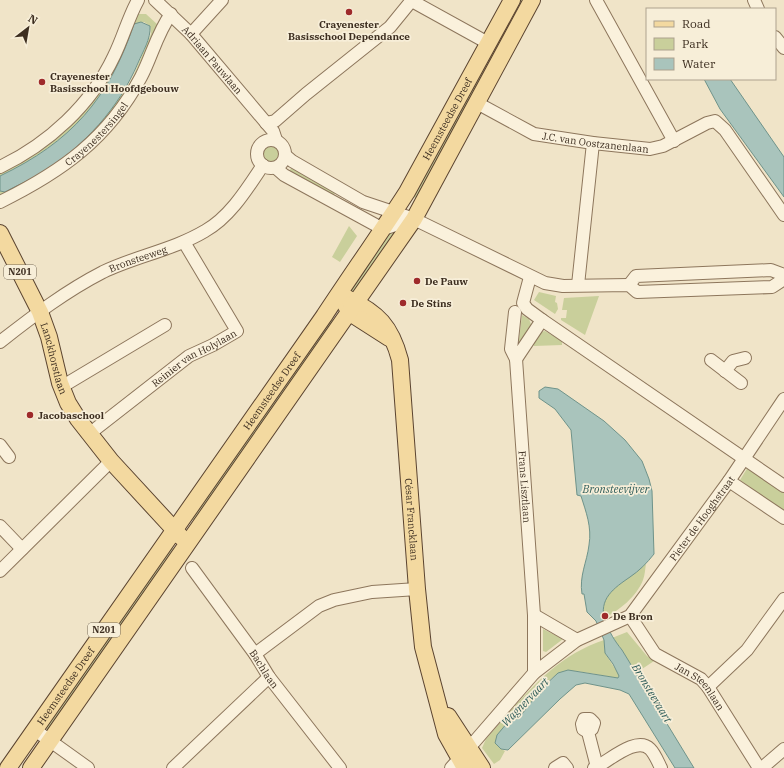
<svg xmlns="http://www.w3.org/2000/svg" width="784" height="768" font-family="'IBM Plex Serif',serif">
  <rect width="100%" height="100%" fill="#f0e4c8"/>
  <path fill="#c9cf9b" d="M516,0H528L419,200L412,196Z
    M136,14H146L158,25L132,88L83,147L0,199V191L5,192L77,148L93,132L126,89L133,77L151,34L150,26L144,22L134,24C109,99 71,142 0,176V170L69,123Z
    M262 154a9 9 0 1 1 18 0a9 9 0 1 1-18 0Z
    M292,166L335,193L333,196L288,174Z
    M349,226L357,236L340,262L332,257Z
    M387,230L393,231L396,234L356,295L349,290Z
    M539,292L556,296L555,302L557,303L558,309L555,314L534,300Z
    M599,296L585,335L561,320V318H566L567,310H562L564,298Z
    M522,315L529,319L532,327L518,347Z
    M331,316L336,325L197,523L189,517Z
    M545,331L562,341V345L534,346L533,344L541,332Z
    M748,467L784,492V511L740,480Z
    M170,545L173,549L50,731L44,727Z
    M646,564C645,569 645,575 643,580C637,596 619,611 604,618C597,591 629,577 646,564Z
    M543,629L563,639L546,652L543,651Z
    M627,632L647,656L654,661L636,673L622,650L612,638Z
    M604,640L605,653L619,675L618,678C604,676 583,671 569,671C550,671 533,700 522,714L513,716L501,749L505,751L500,760L494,764L482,748L486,739C521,700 552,657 604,640Z"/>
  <path fill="#a9c4bc" stroke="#6f938a" d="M141,22L150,26C151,39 143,51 138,63C119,108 84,146 43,172C31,180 17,185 5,192L0,191V176C71,142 109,99 134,24Z
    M704,79H730L784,157V197L720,109Z
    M545,387L558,389L604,421L625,440L642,461L649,479L652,491L654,554C647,563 639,571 630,577C614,588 598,599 605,621C610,633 614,640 622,650L694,768H675L629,694L620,690L585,683L576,685L560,699L508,750L501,749L495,743L497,735L513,716L522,714L543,687L558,673L568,670L618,678L619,676L613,664L605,653L604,640L596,621L587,612L584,594H582C579,576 587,562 589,545C592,527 586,512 581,496L577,495L571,430L555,409L539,398V391Z"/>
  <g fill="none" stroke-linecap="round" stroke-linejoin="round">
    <g stroke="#8d765c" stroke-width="14">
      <g id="minor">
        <path id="s1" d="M155,0L191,34L273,131L276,140"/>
        <path d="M596,0L674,141"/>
        <path d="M754,0L758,9"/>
        <path d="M412,1L488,43"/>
        <path d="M191,34L222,0"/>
        <path d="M775,37L784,48"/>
        <path id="s2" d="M477,103L534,134L593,143L650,149L663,146L707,123L715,121L725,130L784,215"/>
        <path d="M266,123L275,121L306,94L390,27L412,0"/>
        <circle cx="271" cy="154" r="14"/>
        <path d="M285,155L292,161L363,202L414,219L545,283L563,286L629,285L637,292L772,287L784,279"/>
        <path d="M0,167C48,144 91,105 114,56C123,38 128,18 138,0"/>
        <path d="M276,168L284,175L383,229L414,219"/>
        <path id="s3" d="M0,202C61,172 108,139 141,77C152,56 157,33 171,14"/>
        <path d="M530,277L523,303L527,309L542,320"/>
        <path d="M578,285L593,143"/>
        <path d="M629,285L636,276L771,270L784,275"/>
        <path d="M515,312L511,349L516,359L542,320L784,486"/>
        <path id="s4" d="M0,342C33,316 66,291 103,272C136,256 173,250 205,231C230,217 247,189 263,165"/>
        <path id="s5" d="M516,359L534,615V673"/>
        <path d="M711,360L741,383"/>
        <path d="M725,371L733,361L745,358"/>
        <path d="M68,383L165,325"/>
        <path id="s6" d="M89,434L189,356L213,345L237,331L184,242"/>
        <path d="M0,445L9,457"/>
        <path d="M729,481L784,518"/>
        <path d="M0,526L22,549"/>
        <path id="s7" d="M192,568L255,654L269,677L340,768"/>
        <path d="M0,571L111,461"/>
        <path d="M534,615L577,640"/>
        <path id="s8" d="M630,616L655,654L701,679L708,687L759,768"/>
        <path d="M255,654L319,606L334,600L372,592L417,589"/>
        <path d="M708,687L747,650L784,599"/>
        <path d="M35,730L88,768"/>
        <path d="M588,732L592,729L594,723L590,719H584L582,724L583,729L588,732L597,767"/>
        <path id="s9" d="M469,748L534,673L577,640L630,616L729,481L784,399"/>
        <path d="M173,768L269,677"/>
        <path d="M451,768L459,759"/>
        <path d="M555,768L563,763L567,768"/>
        <path d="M594,768C607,763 636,735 650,749C655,754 658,762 661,768"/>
        <path d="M762,768L784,749"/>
      </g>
    </g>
    <g stroke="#5b4430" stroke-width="18">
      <g id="major">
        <path id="s10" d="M0,233L40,312L49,337L60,383L68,403L78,419L111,461L181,537"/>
        <path id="s11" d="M347,298C378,313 391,326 400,360L417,589L423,647L446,734L465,768"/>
        <path d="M345,304L350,313L389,338"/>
        <path d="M448,716L482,768"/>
        <path id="s12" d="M8,768L324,316C351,275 380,234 407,192L512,0"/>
        <path d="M31,768L414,219L532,0"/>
      </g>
    </g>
    <use href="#minor" stroke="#faf1dc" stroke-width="12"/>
    <use href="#major" stroke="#f3d9a0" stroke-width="16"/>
  </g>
  <g fill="#9e2a2b" stroke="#f7eed8" stroke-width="1.5">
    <circle cx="349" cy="12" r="4"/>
    <circle cx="42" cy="82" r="4"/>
    <circle cx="417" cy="281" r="4"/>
    <circle cx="403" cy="303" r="4"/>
    <circle cx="30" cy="415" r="4"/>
    <circle cx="605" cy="616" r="4"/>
  </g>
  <g text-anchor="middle" stroke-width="3.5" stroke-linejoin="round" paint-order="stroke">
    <g fill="#f7eed8" stroke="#756857" stroke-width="1">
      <rect x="4" y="265" width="32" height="14" rx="3"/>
      <rect x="88" y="623" width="32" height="14" rx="3"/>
    </g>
    <g font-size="9" font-weight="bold" fill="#3d2e20">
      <text x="20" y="275">N201</text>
      <text x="104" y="633">N201</text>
    </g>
    <g font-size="10" font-weight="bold" fill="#3d2e20" stroke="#f7eed8" text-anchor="start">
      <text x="349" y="28" text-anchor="middle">Crayenester<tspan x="349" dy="12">Basisschool Dependance</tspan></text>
      <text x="50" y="80">Crayenester<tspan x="50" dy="12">Basisschool Hoofdgebouw</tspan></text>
      <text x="425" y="285">De Pauw</text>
      <text x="411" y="307">De Stins</text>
      <text x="38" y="419">Jacobaschool</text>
      <text x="613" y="620">De Bron</text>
    </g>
    <g font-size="10" fill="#3d2e20" stroke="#f7eed8">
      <text dy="4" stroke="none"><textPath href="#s1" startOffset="83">Adriaan Pauwlaan</textPath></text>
      <text dy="4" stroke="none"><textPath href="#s12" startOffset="784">Heemsteedse Dreef</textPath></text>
      <text dy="4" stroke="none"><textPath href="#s3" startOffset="119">Crayenestersingel</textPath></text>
      <text dy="4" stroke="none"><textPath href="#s2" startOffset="127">J.C. van Oostzanenlaan</textPath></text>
      <text dy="4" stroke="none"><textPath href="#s4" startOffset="162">Bronsteeweg</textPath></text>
      <text dy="4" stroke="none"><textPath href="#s10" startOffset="137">Lanckhorstlaan</textPath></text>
      <text dy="4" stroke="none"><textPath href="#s6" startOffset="130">Reinier van Holylaan</textPath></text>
      <text dy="4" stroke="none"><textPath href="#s12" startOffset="460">Heemsteedse Dreef</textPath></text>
      <text dy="4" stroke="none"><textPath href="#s5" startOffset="128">Frans Lisztlaan</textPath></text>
      <text dy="4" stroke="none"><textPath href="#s9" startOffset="333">Pieter de Hooghstraat</textPath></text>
      <text dy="4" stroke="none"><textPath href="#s11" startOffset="245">César Francklaan</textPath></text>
      <text dy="4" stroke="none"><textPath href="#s7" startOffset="124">Bachlaan</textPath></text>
      <text dy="4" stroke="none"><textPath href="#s12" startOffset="100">Heemsteedse Dreef</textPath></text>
      <text dy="4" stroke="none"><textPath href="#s8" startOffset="102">Jan Steenlaan</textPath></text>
    </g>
    <g font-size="11" font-style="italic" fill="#2f5d5a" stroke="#f7eed8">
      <text x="616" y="493">Bronsteevijver</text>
      <text transform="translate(652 693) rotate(59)" y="4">Bronsteevaart</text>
      <text transform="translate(525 702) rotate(-46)" y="4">Wagnervaart</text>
    </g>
  </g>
  <rect x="646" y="8" width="130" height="72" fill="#f7eed8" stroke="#ada18e"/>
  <rect x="654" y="21" width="20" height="6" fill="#f3d9a0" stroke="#ada18e"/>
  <text x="682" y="28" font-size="12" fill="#3d2e20">Road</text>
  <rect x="654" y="38" width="20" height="12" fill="#c9cf9b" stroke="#ada18e"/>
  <text x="682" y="48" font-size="12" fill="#3d2e20">Park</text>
  <rect x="654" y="58" width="20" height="12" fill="#a9c4bc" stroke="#ada18e"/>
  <text x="682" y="68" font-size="12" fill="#3d2e20">Water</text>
  <g transform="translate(28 28) rotate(31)" stroke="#f7eed8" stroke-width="3" paint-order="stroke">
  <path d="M0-3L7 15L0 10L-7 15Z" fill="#3d2e20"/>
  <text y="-6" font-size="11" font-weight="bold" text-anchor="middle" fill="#3d2e20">N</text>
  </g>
</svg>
